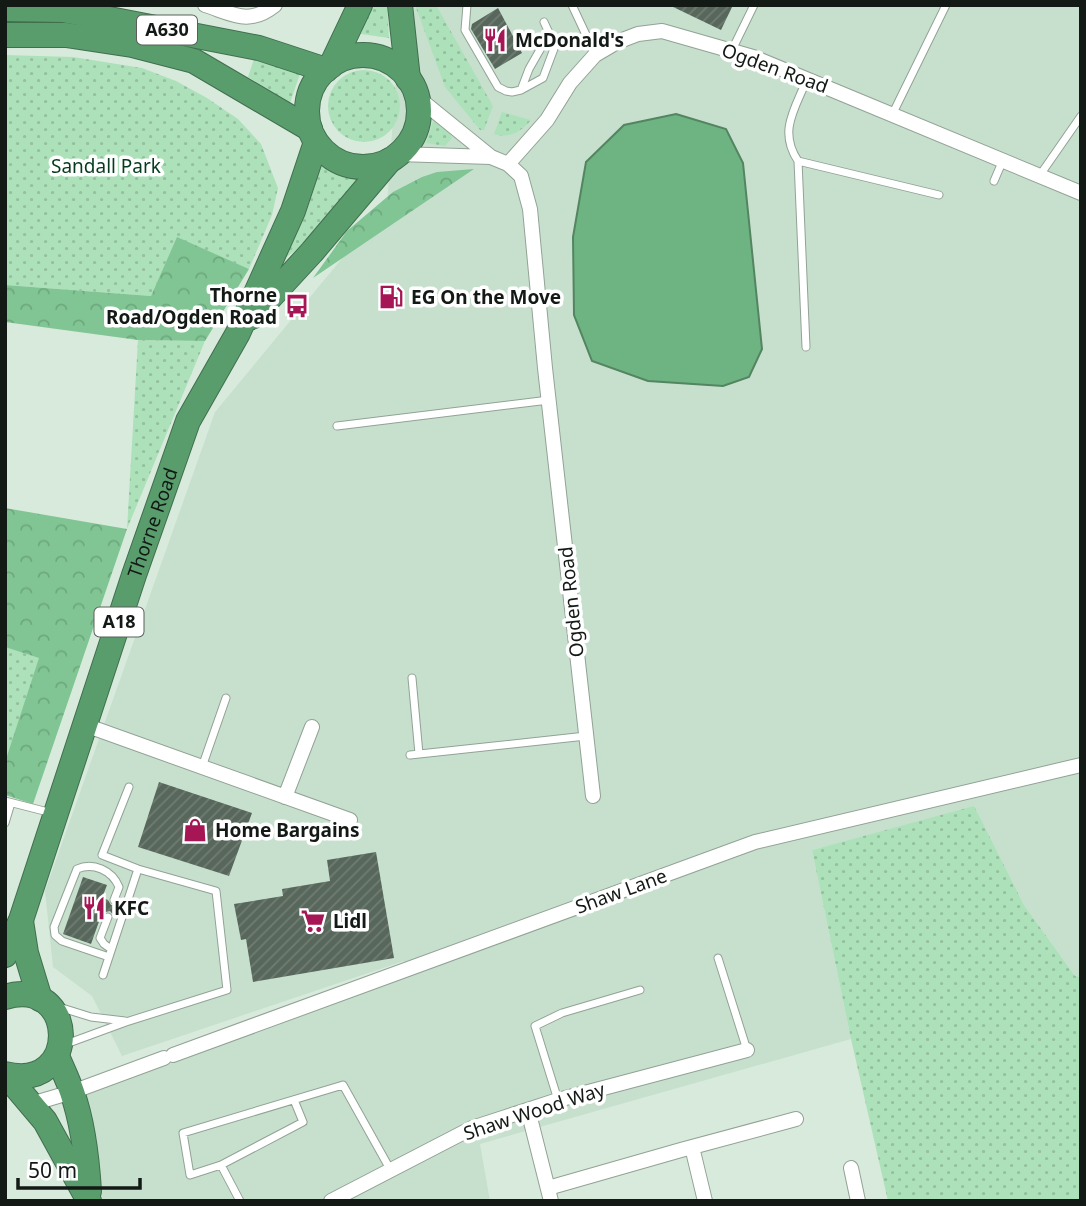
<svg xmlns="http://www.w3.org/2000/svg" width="1086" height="1206" font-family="'Noto Sans',sans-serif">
  <defs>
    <pattern id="grass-dots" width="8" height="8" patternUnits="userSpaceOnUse" patternTransform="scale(1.75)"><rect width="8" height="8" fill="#ade1ba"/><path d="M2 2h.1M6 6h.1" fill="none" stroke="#94c09f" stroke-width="1.8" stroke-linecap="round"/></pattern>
    <pattern id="forest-crowns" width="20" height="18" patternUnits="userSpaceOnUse" patternTransform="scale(1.75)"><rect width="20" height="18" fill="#80c593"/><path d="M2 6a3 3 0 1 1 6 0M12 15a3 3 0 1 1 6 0" fill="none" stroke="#6ea97e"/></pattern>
    <pattern id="building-hatch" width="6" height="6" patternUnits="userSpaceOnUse" patternTransform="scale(1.75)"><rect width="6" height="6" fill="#58675b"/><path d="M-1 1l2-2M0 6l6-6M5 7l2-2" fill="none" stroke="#707c72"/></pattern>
  </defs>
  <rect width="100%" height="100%" fill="#d8eadc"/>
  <path fill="#c7e0cd" d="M401,5H1081V977L1075,976L1024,905L974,807L812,850L851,1039L480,1144L490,1201H90L72,1092L406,968L404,961L122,1056L92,996L53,967L45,891L215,412L387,204Z"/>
  <path fill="url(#grass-dots)" d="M370,5H387L389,38L361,34Z
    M415,5H436L493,106L484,130H480L445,87Z
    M5,55L73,57L142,68L176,81L207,98L238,119L261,144L278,188L272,215L249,269L177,238L151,296L5,285Z
    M255,56L301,71L290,103L248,77Z
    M328 106a36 36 0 1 1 72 0a36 36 0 1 1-72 0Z
    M502,112L531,120C521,132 509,139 494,134Z
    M434,119L449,128L452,138L445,146L426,143Z
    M320,164L330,172L362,178L320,232L284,259L307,207Z
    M138,340L205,341L127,529Z
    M5,647L40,658L5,762Z
    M974,806L1024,905L1075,976L1081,977V1201H888L851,1039L812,850Z"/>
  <path fill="url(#forest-crowns)" d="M474,169L313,278L347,231L393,192L422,177L437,172Z
    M177,237L249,269L205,341L138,340L5,322V285L151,296Z
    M5,508L127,529L33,804L5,795V762L39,658L5,647Z"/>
  <path fill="#6eb382" stroke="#538561" stroke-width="2" d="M676,114L726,129L743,163L762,349L749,377L723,386L648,381L592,361L574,315L573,237L586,162L624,125Z"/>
  <path fill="url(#building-hatch)" d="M669,5H733L721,30Z
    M498,8L522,53L495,69L471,29L472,24Z
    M159,782L252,813L229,876L138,847Z
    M376,852L394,958L253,982L246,939L241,940L234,904L283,896L282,889L330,881L327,860Z
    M83,877L107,885L102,898L108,900L111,905H118L114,916L110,911L102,913L91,944L63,934Z"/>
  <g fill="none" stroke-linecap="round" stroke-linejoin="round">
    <g stroke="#92a295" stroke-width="9">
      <path id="lane" d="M467,5L465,30L498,87L506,91L512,92L521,90L543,78L555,46L544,22
        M572,5L595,54
        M732,50L754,5
        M807,79C795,109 778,131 798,161L939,195
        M521,90L529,69L549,34
        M892,115L946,5
        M798,161L806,347
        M1040,175L1081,116
        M994,181L1003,160
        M337,426L549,400
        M412,678L419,754
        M410,755L586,736
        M202,767L226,698
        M5,801L52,813
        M5,823L11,803
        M108,917L100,938L104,944L111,949
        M109,957L62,941L55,935L54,927L77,869C93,862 112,870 119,887L114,900
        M718,958L747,1050
        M103,975L138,869
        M59,1007L91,1017L125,1021
        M66,1044L126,1022L227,990L216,891L138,869L102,855L129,787
        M558,1100L535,1026L562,1013L640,990
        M221,1165L303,1122L294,1100
        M240,1201L221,1165L190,1175L183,1133L343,1085L390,1169"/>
    </g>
    <g stroke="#92a295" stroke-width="16">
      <path id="street" d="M205,5C233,14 249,26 275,5
        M417,97L491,157L508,164L547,120L570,83L595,55L617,42L638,34L662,31L753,57L1081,193
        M398,154L491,157
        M508,164L521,176L530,209L545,368L593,796
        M85,725L350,820
        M285,797L312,727
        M173,1055L755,842L1081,765
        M31,1104L72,1092L164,1058
        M528,1110L551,1201
        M692,1147L705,1201
        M851,1168L858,1201
        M548,1188L681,1150L796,1119
        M331,1201L472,1128L558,1100L747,1050"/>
    </g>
    <g stroke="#406f4e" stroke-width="26">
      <g id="highway">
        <path d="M400,5L408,79"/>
        <path d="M5,9L63,10L259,48L326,70"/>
        <path d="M5,35H66L132,45L194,61L310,129"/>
        <circle cx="363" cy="111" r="56"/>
        <path d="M331,66L360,5"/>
        <path d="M252,317L312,252L389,161"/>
        <path d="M21,921L26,953L40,999"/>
        <path id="s1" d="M5,955L21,920L134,575L188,421L238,333L293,211L316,142"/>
        <path d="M5,997C77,975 82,1093 5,1074"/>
        <path d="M57,1056C62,1068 68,1080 72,1092C83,1123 87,1158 89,1191"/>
        <path d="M6,1075L45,1121L89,1201"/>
      </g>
    </g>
    <use href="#lane" stroke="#fff" stroke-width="7"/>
    <use href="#street" stroke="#fff" stroke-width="14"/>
    <use href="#highway" stroke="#599d6d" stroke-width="24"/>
  </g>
  <defs>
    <g id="restaurant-bare" transform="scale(1.89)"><path d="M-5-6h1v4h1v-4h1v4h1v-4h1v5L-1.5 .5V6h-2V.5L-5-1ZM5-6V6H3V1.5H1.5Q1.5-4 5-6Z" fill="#a61554" stroke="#fff" stroke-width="2.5" paint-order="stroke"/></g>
    <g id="fuel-bare" transform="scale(1.89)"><path d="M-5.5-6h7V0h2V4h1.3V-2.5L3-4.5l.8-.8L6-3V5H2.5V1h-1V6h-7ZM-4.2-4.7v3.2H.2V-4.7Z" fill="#a61554" stroke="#fff" stroke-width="2.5" paint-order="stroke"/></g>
    <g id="bus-bare" transform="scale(1.89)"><path d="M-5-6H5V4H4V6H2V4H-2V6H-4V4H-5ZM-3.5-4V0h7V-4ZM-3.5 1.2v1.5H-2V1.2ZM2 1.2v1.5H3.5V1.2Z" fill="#a61554" stroke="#fff" stroke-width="2.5" paint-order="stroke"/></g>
    <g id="shop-bare" transform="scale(1.89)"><path d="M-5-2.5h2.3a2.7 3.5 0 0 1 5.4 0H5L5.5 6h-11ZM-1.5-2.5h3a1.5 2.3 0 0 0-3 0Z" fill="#a61554" stroke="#fff" stroke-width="2.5" paint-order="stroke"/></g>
    <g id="supermarket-bare" transform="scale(1.89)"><path d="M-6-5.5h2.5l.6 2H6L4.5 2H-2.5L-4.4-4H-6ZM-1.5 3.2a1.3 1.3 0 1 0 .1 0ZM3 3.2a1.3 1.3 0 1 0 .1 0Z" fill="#a61554" stroke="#fff" stroke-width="2.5" paint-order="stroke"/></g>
  </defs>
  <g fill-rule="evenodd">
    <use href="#restaurant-bare" x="495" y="40"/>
    <use href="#fuel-bare" x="391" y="297"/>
    <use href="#bus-bare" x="297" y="306"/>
    <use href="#shop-bare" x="195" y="830"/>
    <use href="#restaurant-bare" x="94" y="908"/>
    <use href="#supermarket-bare" x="313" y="921"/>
  </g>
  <g text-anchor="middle" stroke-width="7" stroke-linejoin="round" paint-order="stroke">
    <g fill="#fff" stroke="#5a5e5b" stroke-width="2">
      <rect x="137" y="15.5" width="60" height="29" rx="5"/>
      <rect x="94.5" y="607.5" width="49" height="29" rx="5"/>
    </g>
    <g font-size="18" font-weight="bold" fill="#131915">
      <text x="167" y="36">A630</text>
      <text x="119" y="628">A18</text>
    </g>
    <g font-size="19" font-weight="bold" fill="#131915" stroke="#fff" text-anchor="start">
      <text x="515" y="47">McDonald's</text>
      <text x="277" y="302" text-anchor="end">Thorne<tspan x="277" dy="22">Road/Ogden Road</tspan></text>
      <text x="411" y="304">EG On the Move</text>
      <text x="215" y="837">Home Bargains</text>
      <text x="114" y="915">KFC</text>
      <text x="333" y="928">Lidl</text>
    </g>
    <g font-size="19" fill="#131915" stroke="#fff">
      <text transform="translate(775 68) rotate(20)" y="7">Ogden Road</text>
      <text dy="7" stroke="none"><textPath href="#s1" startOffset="457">Thorne Road</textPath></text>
      <text transform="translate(571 602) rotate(-96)" y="7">Ogden Road</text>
      <text transform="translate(621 891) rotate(-20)" y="7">Shaw Lane</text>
      <text transform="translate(534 1111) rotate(-18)" y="7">Shaw Wood Way</text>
    </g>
    <g font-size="19" fill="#053c1d" stroke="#fff">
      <text x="106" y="173">Sandall Park</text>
    </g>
  </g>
  <rect width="1086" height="1206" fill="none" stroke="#131915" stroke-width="14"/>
  <path d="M18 1178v10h122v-10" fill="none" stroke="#131915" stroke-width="3.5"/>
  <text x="28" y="1178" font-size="21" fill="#131915" stroke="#ffffff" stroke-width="5" paint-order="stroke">50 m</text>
</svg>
